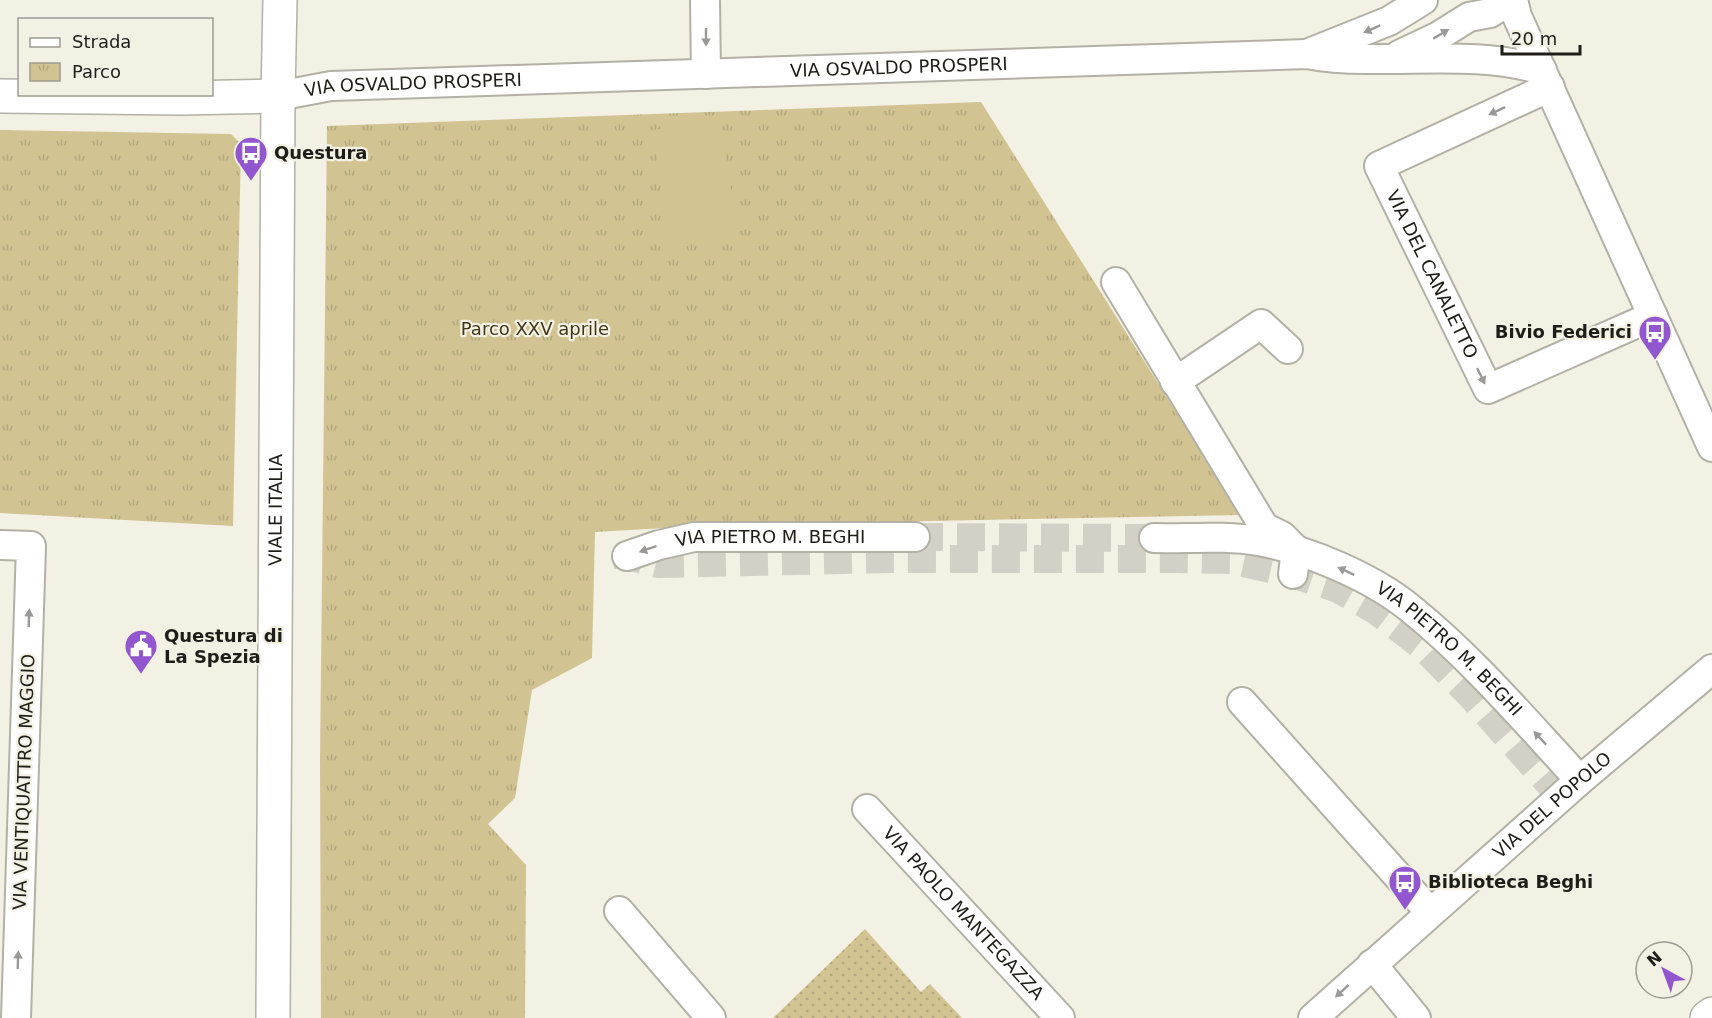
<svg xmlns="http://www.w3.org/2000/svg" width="1712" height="1018" font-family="'DejaVu Sans',sans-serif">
  <defs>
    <pattern id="grass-dots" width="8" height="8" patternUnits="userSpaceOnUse" patternTransform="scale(1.5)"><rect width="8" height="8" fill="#d1c492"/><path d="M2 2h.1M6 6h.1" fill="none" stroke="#b3a87d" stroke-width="1.8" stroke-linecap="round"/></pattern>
    <pattern id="park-tufts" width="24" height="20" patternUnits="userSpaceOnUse" patternTransform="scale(1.5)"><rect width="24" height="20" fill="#d1c492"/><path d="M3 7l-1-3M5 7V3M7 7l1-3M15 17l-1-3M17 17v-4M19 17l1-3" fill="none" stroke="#b3a87d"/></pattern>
  </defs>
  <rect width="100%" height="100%" fill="#f3f0e4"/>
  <path fill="url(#grass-dots)" d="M865,929L921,992L930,984L962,1018H773Z"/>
  <path fill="url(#park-tufts)" d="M981,102L1241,515L717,525L595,532L592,658L532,690L515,798L488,824L526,865L525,1018H321L320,761L327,126Z
    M0,130L231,134L241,144L233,526L0,513Z"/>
  <path fill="#d1c492" d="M720,120L738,236L701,242L670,244L653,130Z"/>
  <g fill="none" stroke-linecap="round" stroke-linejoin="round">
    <path stroke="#d3d0c5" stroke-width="28" stroke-dasharray="28 14" stroke-linecap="butt" d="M915,537L1154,538
      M628,568L627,556L658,564L890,559H1178L1230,560L1293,574L1338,589L1375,610L1423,647L1471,696L1561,797"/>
    <g stroke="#b3b0a5" stroke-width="32">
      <g id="minor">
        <path d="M705,0L706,74"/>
        <path d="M1513,0L1517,16L1712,447"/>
        <path d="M1309,53L1389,21L1423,0"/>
        <path d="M1399,55L1437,37L1469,17L1490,13L1501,6L1502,0"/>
        <path id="s1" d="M1550,87L1379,166L1488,389L1653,316"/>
        <path id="s2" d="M278,96L331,86L1307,54C1327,58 1346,59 1367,59C1425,60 1485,53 1542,70"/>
        <path d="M1116,282L1264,527L1282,536L1296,550L1293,574"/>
        <path d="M1175,382L1261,324L1288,349"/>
        <path id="s3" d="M1154,538C1188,539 1224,535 1258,541C1308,550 1372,577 1411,609C1473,659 1526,722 1580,780"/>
        <path d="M0,545L31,546L16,1018"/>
        <path id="s4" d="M627,556L659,545L694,537H915"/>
        <path d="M1242,702L1430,912"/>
        <path id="s5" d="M867,809L1060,1018"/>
        <path d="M619,911L711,1018"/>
        <path d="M1372,964L1416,1018"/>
        <path id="s6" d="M1313,1018L1580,780L1712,669"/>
      </g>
    </g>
    <g stroke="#b3b0a5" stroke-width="36">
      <path id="tertiary" d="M0,96L182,98L278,96"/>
    </g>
    <g stroke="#b3b0a5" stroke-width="36">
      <g id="primary">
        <path id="s7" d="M273,1018L278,96L280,0"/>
        <path d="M1707,1018L1712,1014"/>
      </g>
    </g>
    <use href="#minor" stroke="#fff" stroke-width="28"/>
    <use href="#tertiary" stroke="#fff" stroke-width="33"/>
    <use href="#primary" stroke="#fff" stroke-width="33"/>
  </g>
  <defs><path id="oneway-solid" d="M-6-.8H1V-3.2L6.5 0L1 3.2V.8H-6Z" transform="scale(1.5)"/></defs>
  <g fill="#9a9997">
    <use href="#oneway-solid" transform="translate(1372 29) rotate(156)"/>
    <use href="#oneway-solid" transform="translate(1441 34) rotate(-31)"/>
    <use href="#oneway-solid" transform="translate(706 37) rotate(90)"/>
    <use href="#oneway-solid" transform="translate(1497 111) rotate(155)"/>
    <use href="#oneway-solid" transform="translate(1481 376) rotate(64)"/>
    <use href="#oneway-solid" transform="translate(648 549) rotate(161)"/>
    <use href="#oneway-solid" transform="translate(1346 571) rotate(-155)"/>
    <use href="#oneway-solid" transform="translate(29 618) rotate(-88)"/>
    <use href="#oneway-solid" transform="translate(1540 738) rotate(-133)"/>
    <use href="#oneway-solid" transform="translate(18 960) rotate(-88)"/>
    <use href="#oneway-solid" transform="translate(1342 991) rotate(137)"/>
  </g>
  <defs>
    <g id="bus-pin" transform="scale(1.725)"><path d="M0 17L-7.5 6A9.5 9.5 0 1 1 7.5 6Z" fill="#9257ce" stroke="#f3f0e4"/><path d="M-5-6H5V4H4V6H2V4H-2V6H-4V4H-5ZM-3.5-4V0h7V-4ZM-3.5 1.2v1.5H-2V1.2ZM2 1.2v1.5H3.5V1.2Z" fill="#fff"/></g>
    <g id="civic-pin" transform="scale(1.725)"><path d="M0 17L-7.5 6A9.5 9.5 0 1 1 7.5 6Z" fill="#9257ce" stroke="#f3f0e4"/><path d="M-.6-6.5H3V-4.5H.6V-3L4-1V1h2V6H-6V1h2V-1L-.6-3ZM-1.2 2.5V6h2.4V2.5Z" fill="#fff"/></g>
  </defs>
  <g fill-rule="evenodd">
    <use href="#bus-pin" x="251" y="153"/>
    <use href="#bus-pin" x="1655" y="332"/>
    <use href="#civic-pin" x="141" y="646"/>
    <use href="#bus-pin" x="1405" y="882"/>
  </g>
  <g text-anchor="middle" stroke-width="4.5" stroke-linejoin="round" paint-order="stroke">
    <g font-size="18" fill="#1e1d18" stroke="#f3f0e4">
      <text dy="6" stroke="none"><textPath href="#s2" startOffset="622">VIA OSVALDO PROSPERI</textPath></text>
      <text dy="6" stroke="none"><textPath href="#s2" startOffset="136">VIA OSVALDO PROSPERI</textPath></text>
      <text dy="6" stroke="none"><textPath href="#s1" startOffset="309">VIA DEL CANALETTO</textPath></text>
      <text dy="6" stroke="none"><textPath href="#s7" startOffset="508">VIALE ITALIA</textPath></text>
      <text dy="6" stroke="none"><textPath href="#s4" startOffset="146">VIA PIETRO M. BEGHI</textPath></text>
      <text dy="6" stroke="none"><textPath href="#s3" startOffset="328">VIA PIETRO M. BEGHI</textPath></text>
      <text transform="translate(24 782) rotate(-88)" y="6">VIA VENTIQUATTRO MAGGIO</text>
      <text dy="6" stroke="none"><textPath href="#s6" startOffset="320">VIA DEL POPOLO</textPath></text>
      <text dy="6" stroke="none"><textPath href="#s5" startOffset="142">VIA PAOLO MANTEGAZZA</textPath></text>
    </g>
    <g font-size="18" font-weight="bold" fill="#1e1d18" stroke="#f3f0e4" text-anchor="start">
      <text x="274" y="159">Questura</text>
      <text x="1632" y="338" text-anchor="end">Bivio Federici</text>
      <text x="164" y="642">Questura di<tspan x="164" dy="21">La Spezia</tspan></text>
      <text x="1428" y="888">Biblioteca Beghi</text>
    </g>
    <g font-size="18" fill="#413818" stroke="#f3f0e4">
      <text x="535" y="335">Parco XXV aprile</text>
    </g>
  </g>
  <rect x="18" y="18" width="195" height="78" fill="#f3f0e4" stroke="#9e9c92" stroke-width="1.5"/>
  <rect x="30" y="38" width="30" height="9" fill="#ffffff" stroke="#9e9c92" stroke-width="1.5"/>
  <text x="72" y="48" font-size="18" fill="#1e1d18">Strada</text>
  <rect x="30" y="63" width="30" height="18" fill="url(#park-tufts)" stroke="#9e9c92" stroke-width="1.5"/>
  <text x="72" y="78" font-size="18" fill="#1e1d18">Parco</text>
  <g transform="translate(1664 970) rotate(319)"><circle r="28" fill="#f3f0e4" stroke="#9e9c92" stroke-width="1.5"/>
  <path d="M0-4.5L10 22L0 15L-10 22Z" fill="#9257ce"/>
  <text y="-9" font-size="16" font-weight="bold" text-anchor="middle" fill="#1e1d18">N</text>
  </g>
  <path d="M1502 45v9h78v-9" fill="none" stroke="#1e1d18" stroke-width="3"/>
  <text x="1511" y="45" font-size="18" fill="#1e1d18" stroke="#f3f0e4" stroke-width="4.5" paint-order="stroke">20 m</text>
</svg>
